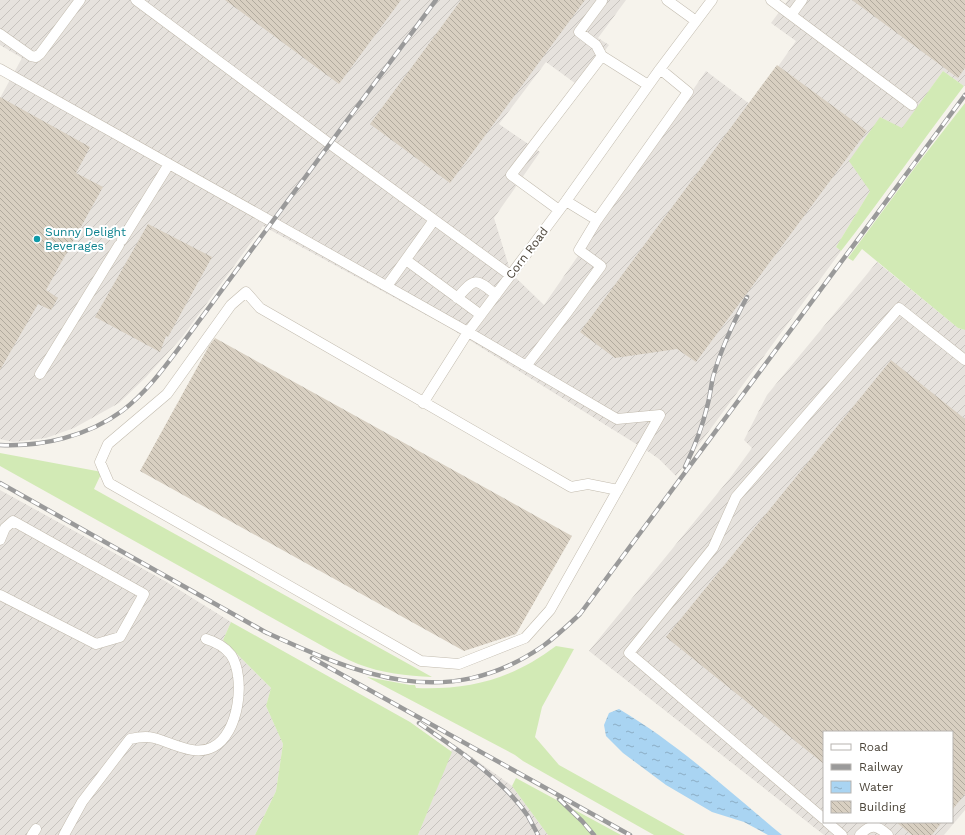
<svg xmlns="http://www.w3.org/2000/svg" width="965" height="835" font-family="'Work Sans',sans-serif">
  <defs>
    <pattern id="industrial-furrows" width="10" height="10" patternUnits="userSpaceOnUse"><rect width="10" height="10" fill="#e6e2dd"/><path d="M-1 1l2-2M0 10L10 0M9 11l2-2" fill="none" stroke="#c7c3be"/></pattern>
    <pattern id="water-ripples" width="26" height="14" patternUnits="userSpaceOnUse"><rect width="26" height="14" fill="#a9d4f2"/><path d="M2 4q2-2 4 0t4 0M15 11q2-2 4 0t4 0" fill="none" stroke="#8caec5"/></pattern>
    <pattern id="building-back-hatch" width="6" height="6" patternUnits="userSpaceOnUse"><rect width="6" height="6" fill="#d8cfc1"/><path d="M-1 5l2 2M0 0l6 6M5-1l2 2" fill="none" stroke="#b1aa9e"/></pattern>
  </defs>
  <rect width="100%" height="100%" fill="#f6f3ec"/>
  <path fill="url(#industrial-furrows)" fill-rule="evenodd" d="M0,0H626L598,38L609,45L579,86L546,62L499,124L540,152L494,218L511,273L544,305L706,71L751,105L796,41L771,23L788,0H965V85L964,86L943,71L902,129L880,117L870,191L836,247L841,251L676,476L659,459L649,452L450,328L263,226L183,336L146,377L119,403L74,428L46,438L13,442L0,439V98L22,58L0,45Z
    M877,262L958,328L965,330V810L944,835H824L589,651L730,478L752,448L744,440L767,395ZM824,732H952V822H824Z
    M0,490L165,581L231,622L223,640L271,688L266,706L283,744L276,791L255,835H0Z
    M454,744L512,786L548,835H418Z"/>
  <path fill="#d2eab5" d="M943,71L964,86C922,141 883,197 841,251L836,247L870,191L849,161L880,117L902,128Z
    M965,103V330L958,328L862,249L853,261L848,258L916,166Z
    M0,453L102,472L94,489L432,677C407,676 381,673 358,664C345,659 332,651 319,644L0,466Z
    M231,622L410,722L452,752L418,835H255L276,791L283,744L266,706L271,688L223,640Z
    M556,646L574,649L542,707L535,737L559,765L685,835H654L523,761L515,755L367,677L410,685H415L416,688C470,690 512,679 556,646Z
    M516,778L621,835H548L512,786Z"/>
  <path fill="url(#water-ripples)" d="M619,709C678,744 729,791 782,835H768L744,822L712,812L666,785L623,753L606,736L604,725L609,713Z"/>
  <path fill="url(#building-back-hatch)" d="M225,0H401L339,84Z
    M461,0H585L450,183L370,124Z
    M852,0H965V68L958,78Z
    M777,65L867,131L696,362L677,349L615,358L580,332Z
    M0,97L90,147L76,173L103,187L46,290L58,298L51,310L38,304L0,370Z
    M148,224L212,257L168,337L166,336L160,352L95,317Z
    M215,338L572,536L516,634L464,651L140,471L209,346Z
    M891,360L965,419V794L952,810V732H824V764L666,637Z
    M896,822H942L932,835H912Z"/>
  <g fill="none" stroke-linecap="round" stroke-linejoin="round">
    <g stroke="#c2bbae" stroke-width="11">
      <path id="minor" d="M136,0L330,144L510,275
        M667,0L696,21
        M771,0L791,15L802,0
        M602,1L579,32L596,45L602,56L648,85
        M791,15L912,105
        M0,34L31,56L36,57L40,54L80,0
        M0,69L468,332L617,419L660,415
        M566,201L597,220
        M559,210L511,175L602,56
        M122,240L169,164
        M406,260L481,315
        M387,286L434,220
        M457,298C475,278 475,277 496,295
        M526,366L566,314L601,266L579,250L597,220L688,92L660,69
        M40,374L119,245
        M423,403L468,332L566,201L660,69L712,0
        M618,490L588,484L571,487L260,308L246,292L231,305L167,394L108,444L100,462L109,483L421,661L459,664L525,638L550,610L660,415
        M0,540L5,528L13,521L144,594L120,637L96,644L0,595
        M824,819L629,653L713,548L736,497L899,308L965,360
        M827,822L842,835
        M32,835L36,829
        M64,835L82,802L130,739C139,737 146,736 154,738C173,743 195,757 213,747C239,734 246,678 231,655C225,647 216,642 206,639
        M860,835C871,823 877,825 888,835"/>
    </g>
    <use href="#minor" stroke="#fff" stroke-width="10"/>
    <g stroke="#9a9a9a" stroke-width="4.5">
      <path id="rail" d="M0,445C42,447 88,436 122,411C146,393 164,368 182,344L436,0
        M685,467C694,448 702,428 707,407C710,397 711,386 713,377C721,349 733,323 747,297
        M0,483L267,633
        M263,631C359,675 446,713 543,646C557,636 568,625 580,614L965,95
        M312,658L630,835
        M419,723C456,749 501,777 528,816C531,822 535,829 538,835
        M559,799L582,821L594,835"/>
    </g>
    <use href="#rail" stroke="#fff" stroke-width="3" stroke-dasharray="9" stroke-linecap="butt"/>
  </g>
  <circle fill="#0f9aa8" stroke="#fff" stroke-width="1.5" cx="37" cy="239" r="4"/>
  <g text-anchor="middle" stroke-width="4" stroke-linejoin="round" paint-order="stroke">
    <g font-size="12" fill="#0d838f" stroke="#fff" text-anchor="start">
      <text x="45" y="236">Sunny Delight<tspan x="45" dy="14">Beverages</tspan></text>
    </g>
    <g font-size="12" fill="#4b4439" stroke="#fff">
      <text transform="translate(527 253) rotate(-53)" y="4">Corn Road</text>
    </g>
  </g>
  <rect x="823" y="731" width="130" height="92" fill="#ffffff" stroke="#b7b4b0"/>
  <rect x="831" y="744" width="20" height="6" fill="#ffffff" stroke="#b7b4b0"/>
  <text x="859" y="751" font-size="12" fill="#4b4439">Road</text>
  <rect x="831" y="764" width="20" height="6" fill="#9a9a9a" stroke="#b7b4b0"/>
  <text x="859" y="771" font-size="12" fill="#4b4439">Railway</text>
  <rect x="831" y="781" width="20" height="12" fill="url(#water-ripples)" stroke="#b7b4b0"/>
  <text x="859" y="791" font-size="12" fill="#4b4439">Water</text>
  <rect x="831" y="801" width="20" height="12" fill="url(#building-back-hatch)" stroke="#b7b4b0"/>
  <text x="859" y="811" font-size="12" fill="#4b4439">Building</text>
</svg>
